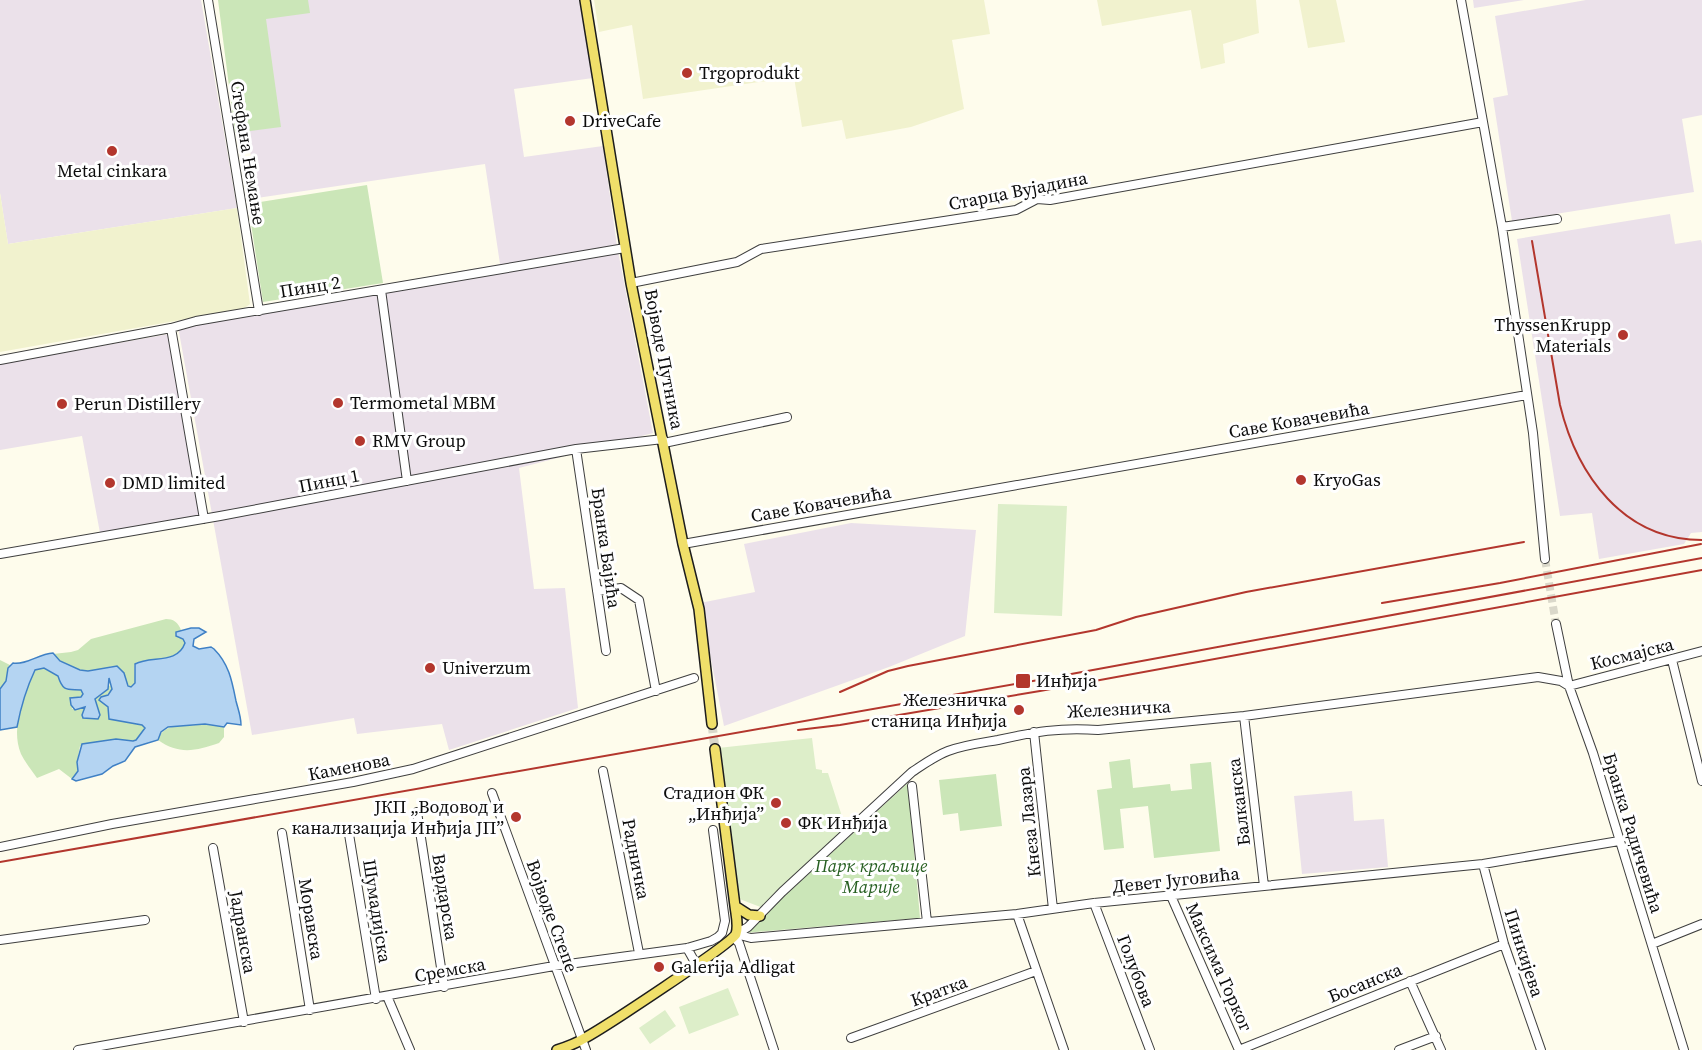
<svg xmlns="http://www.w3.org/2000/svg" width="1702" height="1050" font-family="'Source Serif 4',serif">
  <rect width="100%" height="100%" fill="#fefcec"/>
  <path fill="#ebe1ea" d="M0,0H201L237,208L8,244L0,193Z
    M228,0H581L593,78L514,89L524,157L603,146L617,246L653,433L519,468L534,589L565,588L578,708L449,750L442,724L357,734L354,718L252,735L177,321L500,264L485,164L257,198Z
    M1473,0H1524L1474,8Z
    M1586,0H1702V115L1682,119L1694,192L1512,221L1493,98L1508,95L1495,16Z
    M1670,214L1675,244L1701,240L1702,244V532L1691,533L1684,544L1599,559L1592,513L1560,516L1517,239Z
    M169,334L204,515L100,533L82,436L0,450V364Z
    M851,523L976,530L965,636L889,667L724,726L700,603L755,592L744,544Z
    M1352,791L1354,821L1384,819L1388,867L1302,874L1294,796Z"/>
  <path fill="#f1f2ce" d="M594,0H984L990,34L952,40L964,109L911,127L846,139L842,120L802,127L794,77L643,99L632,25L599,32Z
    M1097,0H1256L1259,33L1223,44L1225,63L1201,69L1191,10L1102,26Z
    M1299,0H1336L1345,42L1308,48Z
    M0,193L8,244L237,208L250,304L243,309L0,352Z"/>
  <path fill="#cbe6b8" d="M218,0H308L310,13L266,19L281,127L235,133Z
    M367,185L383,283L263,302L248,204Z
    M166,619C173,619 178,622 181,630L175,635L183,639L185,643C178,661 154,660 137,662L134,665L135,683L130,687L127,683L124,673L113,666C105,668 96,672 88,671C78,671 58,662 53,654L71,652L78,650L91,639Z
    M0,660L10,665L6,681L0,689Z
    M44,668L58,676C63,692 67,690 81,690L83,694L81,697H72V709H77L96,703V697L105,692L110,685L108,677L112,689L101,701L108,707L110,719L142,725L145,728L136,740L133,741L116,739L80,746L77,762L78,771L72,779L59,769L37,778C32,771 25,762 21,754C10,728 24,693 35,670Z
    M205,724L224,727V737L219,743C196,751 179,755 158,740C164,720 188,728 205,724Z
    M1130,759L1133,788L1170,784L1171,791L1192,789L1190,764L1211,762L1220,851L1154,858L1148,806L1120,809L1124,848L1104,850L1097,790L1112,788L1109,762Z
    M996,774L1002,826L960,831L958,813L943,815L939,780Z
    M908,783L920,918L744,933Z"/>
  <path fill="#ddeec9" d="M998,504L1067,506L1062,616L994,613Z
    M812,738L816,769L822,770V773H828L847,832L763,908L737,898L718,748Z
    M728,988L739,1015L689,1034L679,1007Z
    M665,1010L676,1026L650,1044L639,1028Z"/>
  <path fill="#b4d4f2" stroke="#3f80c5" stroke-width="1.5" d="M191,628H199L206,632L194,639L193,646L199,649L211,647L214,649C229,664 232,681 236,701C238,709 241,716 241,725L227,723L224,727L205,724L168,727L161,732L158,740L135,747L125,761L113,766L102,774L76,781L72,779L78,771L77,762L82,744L116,739L133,741L136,740L145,728L142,725L109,719L108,707L99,700L101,697L108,695L112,689L109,678L108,689L95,699L100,715L98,719L83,718L82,715L85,707L75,710L71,705L70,698L81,697L83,694L81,690C67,689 63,692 58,676L44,668L35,670C26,689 21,706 17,727L0,730V689L6,681L8,668L13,663C27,665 38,654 53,653L60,661L80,670L88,671L117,666L124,673L128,686L131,687L135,683V664C151,655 177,665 185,643L183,639L176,636V632Z"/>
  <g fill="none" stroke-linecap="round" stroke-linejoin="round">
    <path stroke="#dad8ca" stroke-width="8" stroke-dasharray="8 4" stroke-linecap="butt" d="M1545,559L1556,624"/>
    <path stroke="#dad8ca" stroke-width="9" stroke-dasharray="9 4.5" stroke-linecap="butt" d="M712,724L715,749"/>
    <g stroke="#3f3f3f" stroke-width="10">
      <path id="minor" d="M208,0L259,311
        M1461,0L1502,227L1533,433L1545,559
        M1502,227L1557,219
        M631,283L737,262L761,249L1016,210L1037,199L1050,200L1483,122
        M381,290L407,481
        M171,328L204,519
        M0,360L171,328L196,321L625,248
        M664,443L787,417
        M576,449L606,651
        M683,544L1527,395
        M0,554L220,516L576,449L663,439
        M597,591L621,588L639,600L656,691
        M1556,624L1569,686L1593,753L1684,1050
        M1672,660L1702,781
        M1569,686L1702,651
        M1244,716L1264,886
        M1034,732L1053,909
        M603,771L639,953
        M912,786L927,922
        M492,793L586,1050
        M417,812L444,987
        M348,828L376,999
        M282,833L310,1010
        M0,847L112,824L353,782L413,769L694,678
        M213,848L244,1022
        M1483,864L1504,944L1541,1050
        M1171,896L1239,1050
        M1094,903L1150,1050
        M1017,914L1064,1050
        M737,930H743L748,927L782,892L912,772C924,764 935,756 948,751C964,745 981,743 998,740C1034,732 1060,727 1098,730L1244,716L1538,677L1561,681L1569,686
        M736,934L751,938L1017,914L1094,903L1483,864L1619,841
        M733,937L739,943L774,1050
        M0,940L145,920
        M1652,944L1702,924
        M687,948L696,964
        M1410,981L1441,1050
        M387,996L410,1050
        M851,1038L1036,971
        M78,1050L554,966L687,948L711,941L718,937L722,933L725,921L713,830
        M1239,1050L1504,944
        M1399,1050L1436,1036"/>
    </g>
    <g stroke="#1d1d1d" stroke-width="12">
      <path id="major" d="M585,0L631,283L683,544L699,609L712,724
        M735,906L749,915L760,916
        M557,1050C566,1047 575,1044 583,1039C602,1029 730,945 736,934C739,926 736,915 735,906L715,749"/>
    </g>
    <use href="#minor" stroke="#fff" stroke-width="8"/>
    <use href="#major" stroke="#f0df6a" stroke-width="9"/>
    <path stroke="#b3362d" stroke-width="2" d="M1532,241L1560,405C1577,475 1623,540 1702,540
      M1382,603L1500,583L1701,544
      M840,692L888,671L908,666L1096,630L1136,617L1246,592L1524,542
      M798,730L840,725L1040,691L1702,570
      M0,862L1044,679L1702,558"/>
  </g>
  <g fill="#b3362d" stroke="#fff" stroke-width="2">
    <circle cx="687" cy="73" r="6"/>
    <circle cx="570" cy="121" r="6"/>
    <circle cx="112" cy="151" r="6"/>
    <circle cx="1623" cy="335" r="6"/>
    <circle cx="338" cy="403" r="6"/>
    <circle cx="62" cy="404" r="6"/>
    <circle cx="360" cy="441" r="6"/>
    <circle cx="1301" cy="480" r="6"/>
    <circle cx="110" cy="483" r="6"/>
    <circle cx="430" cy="668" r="6"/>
    <rect x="1015" y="673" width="16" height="16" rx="3"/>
    <circle cx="1019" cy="710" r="6"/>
    <circle cx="776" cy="803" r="6"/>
    <circle cx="516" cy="817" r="6"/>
    <circle cx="786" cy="823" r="6"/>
    <circle cx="659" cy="967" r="6"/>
  </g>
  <g text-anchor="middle" stroke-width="6" stroke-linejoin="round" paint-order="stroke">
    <g font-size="18" fill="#0c0c0c" stroke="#fff" text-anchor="start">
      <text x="699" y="79">Trgoprodukt</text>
      <text x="582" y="127">DriveCafe</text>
      <text x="112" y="177" text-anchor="middle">Metal cinkara</text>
      <text x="1611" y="331" text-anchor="end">ThyssenKrupp<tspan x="1611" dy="21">Materials</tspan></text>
      <text x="350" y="409">Termometal MBM</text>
      <text x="74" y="410">Perun Distillery</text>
      <text x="372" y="447">RMV Group</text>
      <text x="1313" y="486">KryoGas</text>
      <text x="122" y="489">DMD limited</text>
      <text x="442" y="674">Univerzum</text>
      <text x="1036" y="687">Инђија</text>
      <text x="1007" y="706" text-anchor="end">Железничка<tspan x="1007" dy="21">станица Инђија</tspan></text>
      <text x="764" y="799" text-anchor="end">Стадион ФК<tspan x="764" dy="21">„Инђија”</tspan></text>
      <text x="504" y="813" text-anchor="end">ЈКП „Водовод и<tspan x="504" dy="21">канализација Инђија ЈП”</tspan></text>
      <text x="798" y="829">ФК Инђија</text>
      <text x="671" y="973">Galerija Adligat</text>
    </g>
    <g font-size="18" fill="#0c0c0c" stroke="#fff">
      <text transform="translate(248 153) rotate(81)" y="6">Стефана Немање</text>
      <text transform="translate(1018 191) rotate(-11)" y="6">Старца Вујадина</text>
      <text transform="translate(310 287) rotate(-9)" y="6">Пинц 2</text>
      <text transform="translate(664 359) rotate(79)" y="6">Војводе Путника</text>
      <text transform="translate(1299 420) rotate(-10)" y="6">Саве Ковачевића</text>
      <text transform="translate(329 481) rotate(-11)" y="6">Пинц 1</text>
      <text transform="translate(821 504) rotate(-10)" y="6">Саве Ковачевића</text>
      <text transform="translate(606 548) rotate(82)" y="6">Бранка Бајића</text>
      <text transform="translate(1632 654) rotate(-14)" y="6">Космајска</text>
      <text transform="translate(1119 709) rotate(-3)" y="6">Железничка</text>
      <text transform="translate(349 767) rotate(-11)" y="6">Каменова</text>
      <text transform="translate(1239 802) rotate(-97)" y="6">Балканска</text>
      <text transform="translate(1029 822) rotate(-96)" y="6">Кнеза Лазара</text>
      <text transform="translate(1633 833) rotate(73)" y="6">Бранка Радичевића</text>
      <text transform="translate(636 859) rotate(79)" y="6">Радничка</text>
      <text transform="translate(1176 880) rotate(-6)" y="6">Девет Југовића</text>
      <text transform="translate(445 897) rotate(81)" y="6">Вардарска</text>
      <text transform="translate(377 911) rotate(81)" y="6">Шумадијска</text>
      <text transform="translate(552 916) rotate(70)" y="6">Војводе Степе</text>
      <text transform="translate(311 919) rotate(81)" y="6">Моравска</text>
      <text transform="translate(243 932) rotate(80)" y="6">Јадранска</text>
      <text transform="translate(1524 953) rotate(72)" y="6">Пинкијева</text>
      <text transform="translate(1219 967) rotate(66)" y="6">Максима Горког</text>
      <text transform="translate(450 970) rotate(-10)" y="6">Сремска</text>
      <text transform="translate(1136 971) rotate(69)" y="6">Голубова</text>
      <text transform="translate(1365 983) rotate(-22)" y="6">Босанска</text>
      <text transform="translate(939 991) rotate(-20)" y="6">Кратка</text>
    </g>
    <g font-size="18" font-style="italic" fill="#265f21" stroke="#fff">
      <text x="871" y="872">Парк краљице<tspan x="871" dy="21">Марије</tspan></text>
    </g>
  </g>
</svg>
